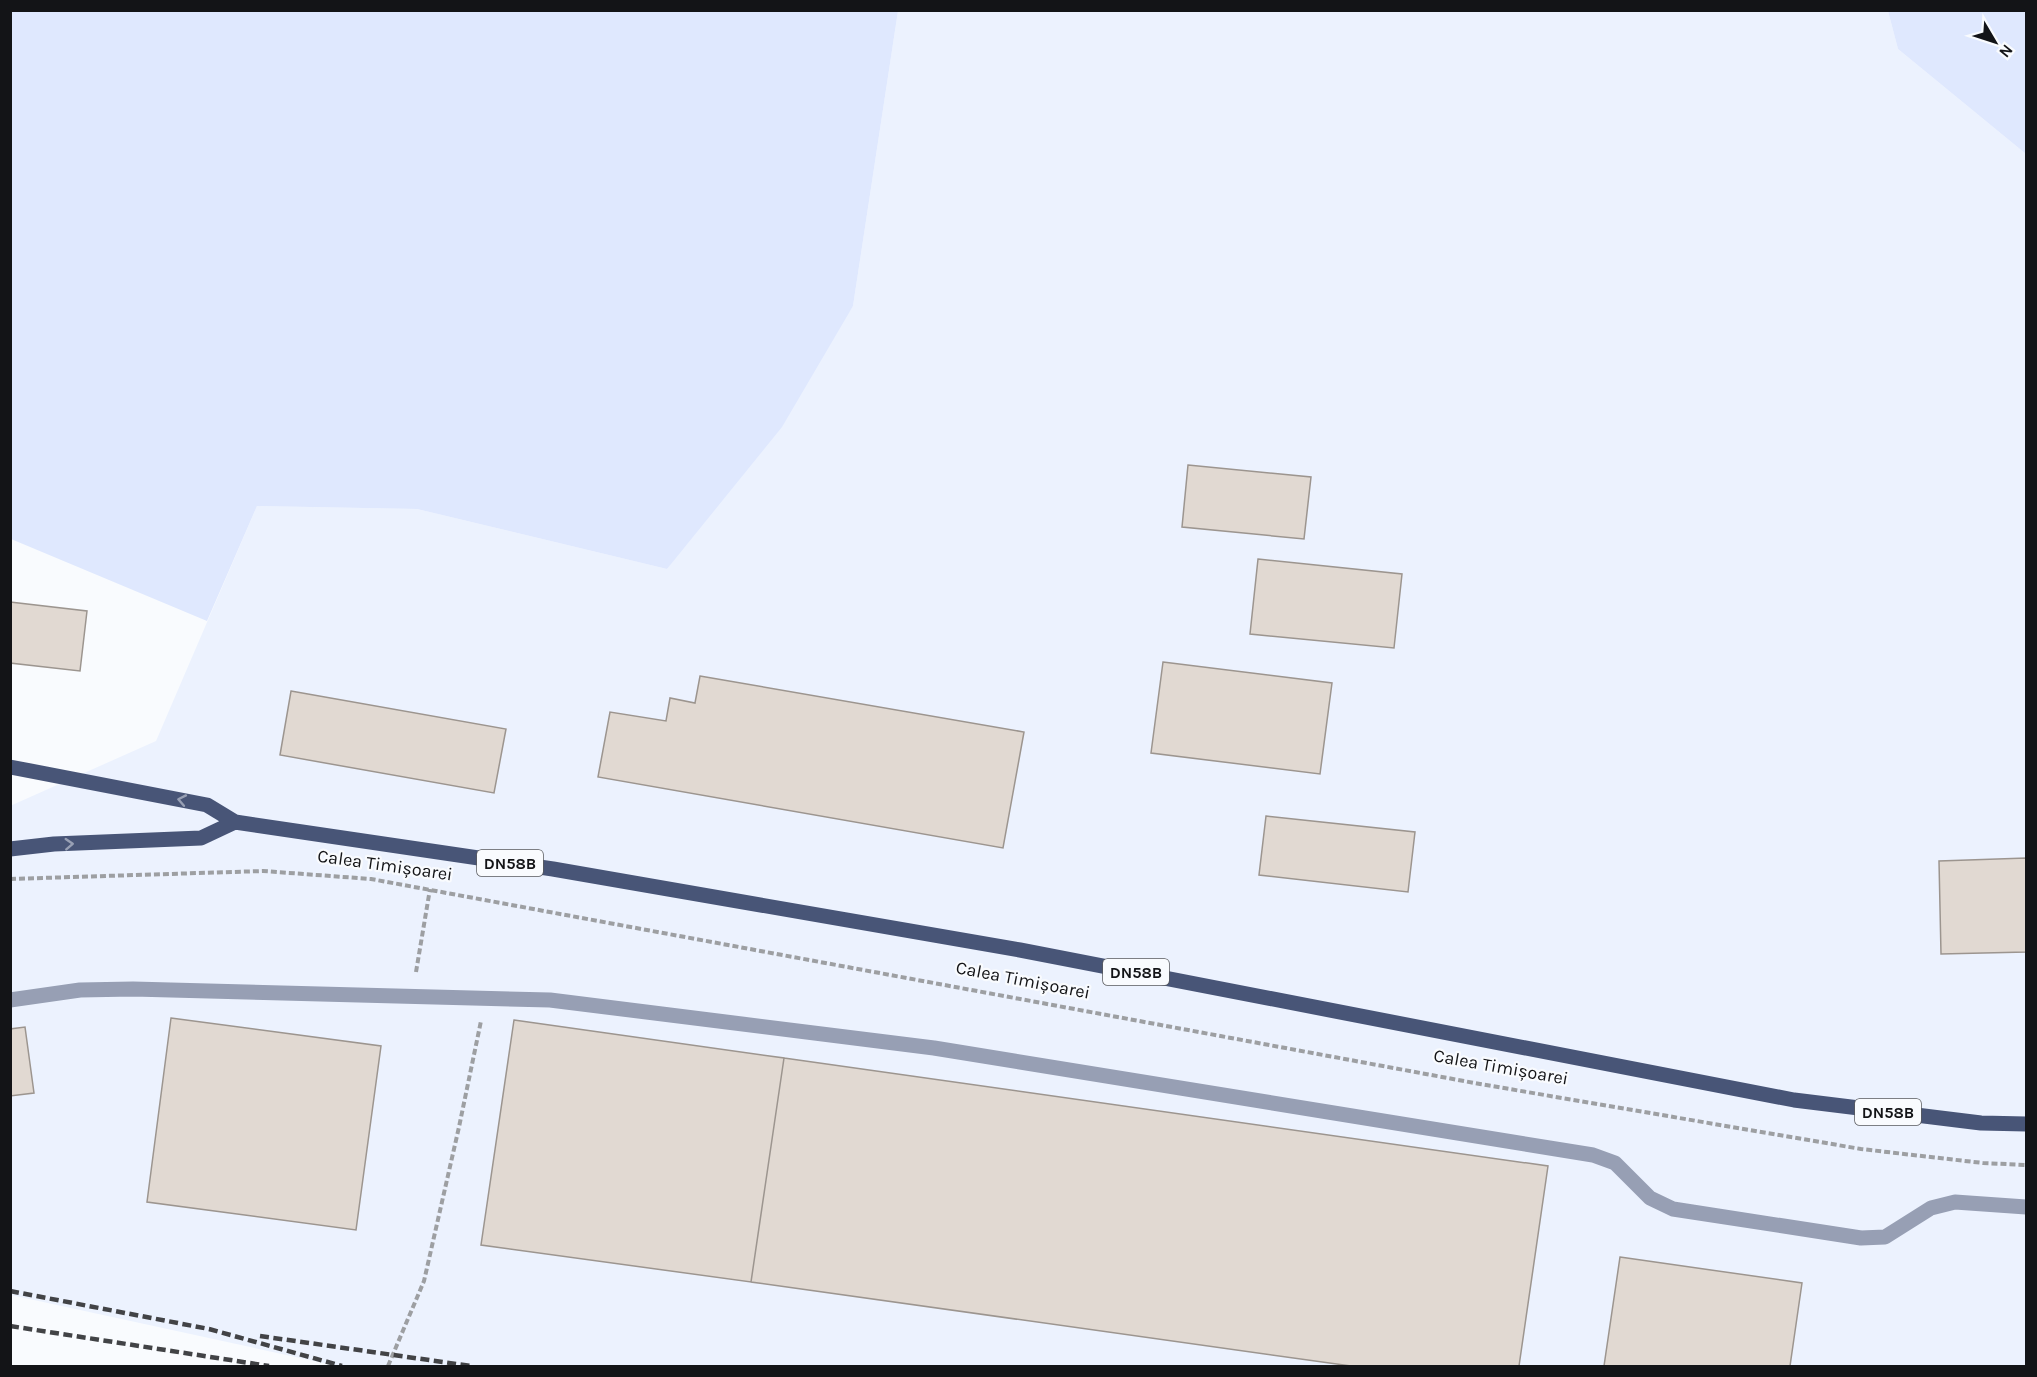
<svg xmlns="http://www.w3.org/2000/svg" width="2037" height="1377" font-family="Karla,sans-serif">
  <rect width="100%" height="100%" fill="#f9fbfe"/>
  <path fill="#ecf2fe" d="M898,11H1888L1898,49L2026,154V1366H337L11,1295L10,806L156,741L257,506L417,509L667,569L853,306Z"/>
  <path fill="#dfe8fe" d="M10,11H898L853,306L782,427L667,569L417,509L257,506L207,621L11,539Z
    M1888,11H2026V154L1898,49Z"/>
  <path fill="#e1d9d2" stroke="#9c958f" stroke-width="1.5" d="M1188,465L1311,477L1304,539L1182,527Z
    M1258,559L1402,574L1394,648L1250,634Z
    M10,602L87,611L80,671L10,663Z
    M1163,662L1332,683L1320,774L1151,753Z
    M700,676L1024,732L1003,848L598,777L610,712L666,721L670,698L695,703Z
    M291,691L506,729L494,793L280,755Z
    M1266,816L1415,832L1408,892L1259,875Z
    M2026,858V952L1941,954L1939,861Z
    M171,1018L381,1046L356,1230L147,1202Z
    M514,1020L784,1058L751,1282L481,1245Z
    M25,1027L34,1093L10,1096V1029Z
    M784,1058L1548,1166L1519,1366H1351L751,1282Z
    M1620,1257L1802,1283L1790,1366H1604Z"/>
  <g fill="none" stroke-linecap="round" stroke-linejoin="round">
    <path stroke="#9d9fa2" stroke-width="4" stroke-dasharray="6 3" stroke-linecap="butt" d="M10,879L263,871L371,879L1480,1084L1861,1149L1983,1163L2026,1165
      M416,972L430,889
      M388,1366L424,1281L459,1127L481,1021"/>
    <path stroke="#979fb4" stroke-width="15" d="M10,1000L80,990L133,989L550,1000L934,1048L1593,1155L1615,1163L1650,1198L1673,1209L1861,1238L1885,1237L1931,1208L1955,1202L2026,1207"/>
    <path stroke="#485577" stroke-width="15" d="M10,767L207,805L235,822L553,869L1020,950L1794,1100L1981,1123L2026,1124
      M10,849L54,844L201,838L235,822"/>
    <path stroke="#424346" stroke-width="4.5" stroke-dasharray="9 4.5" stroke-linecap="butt" d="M10,1291L209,1329L342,1366
      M10,1326L269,1366
      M260,1336L471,1366"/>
  </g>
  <defs><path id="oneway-chevron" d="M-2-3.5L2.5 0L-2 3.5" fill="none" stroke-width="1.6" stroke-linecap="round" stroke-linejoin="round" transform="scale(1.5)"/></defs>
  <g stroke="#98a0b4">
    <use href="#oneway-chevron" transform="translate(182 800) rotate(-169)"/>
    <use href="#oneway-chevron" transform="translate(69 844) rotate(-3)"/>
  </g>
  <g text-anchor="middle" stroke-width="4.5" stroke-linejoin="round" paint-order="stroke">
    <g fill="#f9fbfe" stroke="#58595c" stroke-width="1.5">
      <rect x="477" y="850" width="66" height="26" rx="4.5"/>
      <rect x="1103" y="959" width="66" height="26" rx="4.5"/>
      <rect x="1855" y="1099" width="66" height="26" rx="4.5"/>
    </g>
    <g font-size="16" font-weight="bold" fill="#131417">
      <text x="510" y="869">DN58B</text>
      <text x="1136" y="978">DN58B</text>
      <text x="1888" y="1118">DN58B</text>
    </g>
    <g font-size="18" fill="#131417" stroke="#f9fbfe">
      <text transform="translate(385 865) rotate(8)" y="6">Calea Timișoarei</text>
      <text transform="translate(1023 980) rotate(11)" y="6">Calea Timișoarei</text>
      <text transform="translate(1501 1067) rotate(10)" y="6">Calea Timișoarei</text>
    </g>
  </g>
  <rect width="2037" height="1377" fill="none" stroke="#131417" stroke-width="24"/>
  <g transform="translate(1995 42) rotate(129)" stroke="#f9fbfe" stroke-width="4.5" paint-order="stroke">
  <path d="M0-4.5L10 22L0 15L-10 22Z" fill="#131417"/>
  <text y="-9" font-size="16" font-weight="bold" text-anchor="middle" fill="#131417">N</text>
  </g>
</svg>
